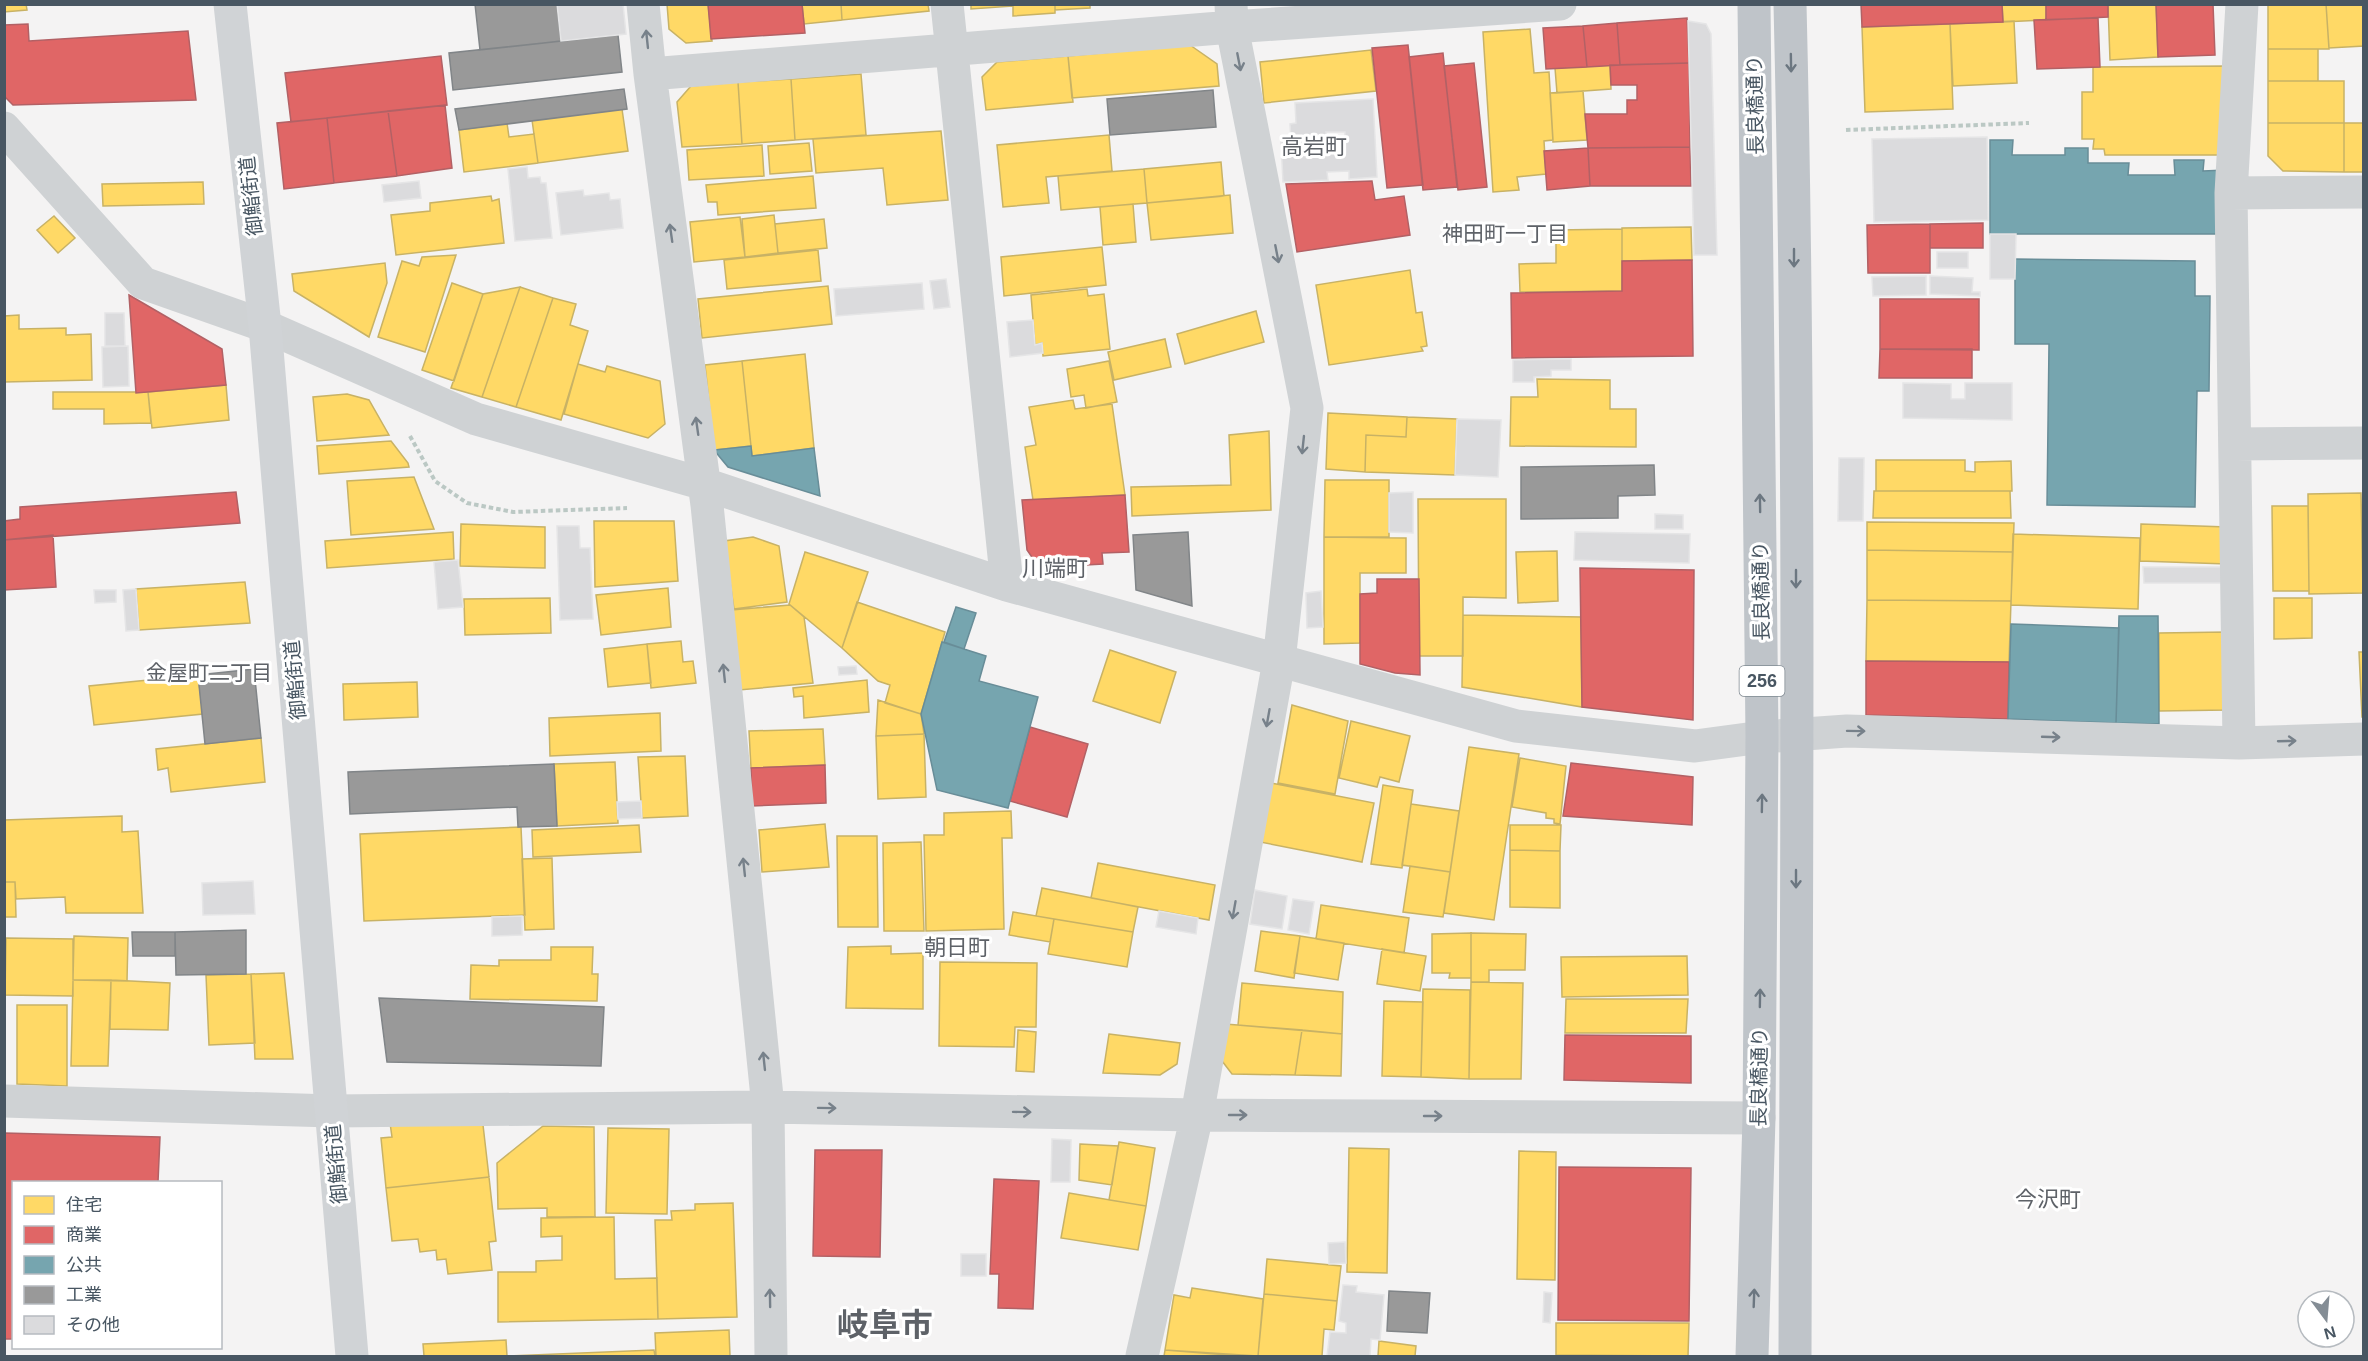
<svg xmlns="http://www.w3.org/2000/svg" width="2368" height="1361" font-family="Arial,'Noto Sans JP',sans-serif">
  <rect width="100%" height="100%" fill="#f4f3f3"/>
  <path fill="#ffd966" stroke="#c8b265" stroke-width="1.5" d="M4,4H26L27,10L4,12Z
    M667,4H708L712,41L686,43L669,29Z
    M802,4H841L842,20L804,24Z
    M841,4H928L929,11L842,20Z
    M971,4H1055V13L1013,16V6L971,9Z
    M1055,4H1090V8L1055,10Z
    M2002,4H2046V20L2003,22Z
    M2108,4H2156L2158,57L2110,60Z
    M2268,4H2326L2329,49H2268Z
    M2326,4H2364V46L2329,48Z
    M2014,21L2017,83L1953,86L1950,24Z
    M1950,24L1953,109L1865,112L1862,27Z
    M1530,29L1534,73L1549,72L1553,140L1544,141L1546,174L1517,177L1519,190L1493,192L1483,32Z
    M1190,45L1217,64L1219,86L1072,98L1068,56Z
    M2363,48L2364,172H2344V123H2363Z
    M2268,49H2318V81H2268Z
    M1371,50L1376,91L1264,103L1260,62Z
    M1068,56L1073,102L986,110L982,77L997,62Z
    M1610,65L1611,89L1557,93L1555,68Z
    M2225,66V155H2105L2104,149H2093L2094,139H2082V92H2093V67Z
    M861,74L866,135L795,140L791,79Z
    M791,79L795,140L742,144L738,82Z
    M2268,81H2344V123H2268Z
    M738,82L742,144L682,147L677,102L691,86Z
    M1583,91L1587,140L1553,142L1550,93Z
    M622,109L628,151L538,163L532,120Z
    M507,123L509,137L534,134L538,163L464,172L459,130Z
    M2268,123H2344V172L2283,171L2268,156Z
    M941,131L948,200L887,205L883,168L816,173L813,139Z
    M1109,135L1112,171L1046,177L1049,203L1003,207L997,145Z
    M809,143L812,171L770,174L768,146Z
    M762,145L764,176L689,180L687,150Z
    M1221,162L1224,196L1147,203L1144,169Z
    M1144,169L1147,203L1061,210L1058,176Z
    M813,176L816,208L718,215L717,202H708L706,185Z
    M203,182L204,204L103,206L102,184Z
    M1230,195L1233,233L1151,240L1147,203Z
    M491,196L492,201L499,199L504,243L396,255L391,215L430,211V203Z
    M1133,204L1136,242L1103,245L1100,207Z
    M774,215L778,253L745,257L742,219Z
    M54,216L75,238L58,253L37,230Z
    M740,217L745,257L694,262L690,222Z
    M824,219L827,248L778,253L775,224Z
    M1691,227L1692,260L1622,261V228Z
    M1622,229V291L1520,292L1519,264L1556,263V230Z
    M1102,247L1106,285L1004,296L1001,257Z
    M818,250L821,281L727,289L724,260Z
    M456,255L425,352L378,337L402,261L419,266L422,257Z
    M385,263L387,283L369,337L294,291L292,274Z
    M1410,270L1416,313L1422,312L1427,346L1421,347L1423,351L1329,365L1316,285Z
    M452,283L483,294L454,381L422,370Z
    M828,286L832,324L702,338L698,299Z
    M520,287L482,397L451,388L483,294Z
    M520,287L553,298L516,407L482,397Z
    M1087,289L1088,296L1104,294L1110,349L1043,356L1042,343L1035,345L1031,295Z
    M553,298L576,304L570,325L588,331L561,420L516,407Z
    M1256,311L1264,342L1185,364L1177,334Z
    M19,315V329L66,328V335L91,334L92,380L4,382V316Z
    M1165,339L1171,367L1114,380L1108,352Z
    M805,354L814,448L752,456L742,361Z
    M742,361L751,446L714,450L705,365Z
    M1109,361L1117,402L1086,408L1084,395L1071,397L1067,369Z
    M578,364L605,372L607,366L660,381L665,424L648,438L564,414Z
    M1537,379L1610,380V409H1636V447L1510,446L1511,397H1538Z
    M226,385L229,420L152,428L148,392Z
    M53,392H148L151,423L104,424V409H53Z
    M347,394L369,400L389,435L317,441L313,397Z
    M1073,400L1075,409L1112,404L1125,495L1033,500L1025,447L1036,445L1029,407Z
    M1328,413L1407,417L1406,437L1366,435L1365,472L1326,469Z
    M1407,417L1457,419L1455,475L1365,472L1366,435L1406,437Z
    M1269,431L1271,510L1132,516L1131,487L1231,485L1229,435Z
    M391,441L408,463L409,467L319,474L317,446Z
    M1876,460H1965V471L1975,472V462L2011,461L2012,491H1876Z
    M414,477L434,529L351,535L347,481Z
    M1325,480H1389V537H1324Z
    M1874,491H2010L2011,518H1873Z
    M2361,493L2363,593L2309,594L2308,494Z
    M1418,499H1506V598L1463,597V656H1419Z
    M2362,505H2364L2363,593Z
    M2272,506H2308L2309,591H2273Z
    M594,521H674L678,581L595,587Z
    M1867,522L2014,523L2013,552L1867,550Z
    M461,524L545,527V568L460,566Z
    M2141,524L2227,527V564L2140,561Z
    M453,532L454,559L327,568L325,541Z
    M2013,534L2140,538L2138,609L2011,605Z
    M753,537L779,546L787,602L734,609L724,541Z
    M1324,537L1406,538V573H1360V643L1324,644Z
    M1867,550L2013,552L2011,601L1867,600Z
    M1557,551L1558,601L1518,603L1516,552Z
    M805,552L868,572L842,648L789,604Z
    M245,582L250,623L139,630L136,589Z
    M668,588L671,627L601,635L596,595Z
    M550,598L551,633L465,635L464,599Z
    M2274,598H2312V638L2274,639Z
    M1867,600L2011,601L2009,662L1866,661Z
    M857,602L945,632L921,714L885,703L890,685L878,681L842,648Z
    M790,605L804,617L813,683L739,690L731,610Z
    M1463,615L1581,617L1582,707L1462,687Z
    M2227,632V710L2159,711V633Z
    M681,641L683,662L693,661L696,683L651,688L647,644Z
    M647,644L651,683L608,687L604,649Z
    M1110,650L1176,672L1160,723L1093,701Z
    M2359,652H2364V717H2362Z
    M198,675L203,714L94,725L89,686Z
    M867,680L869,712L804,718L803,696L794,697L793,688Z
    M417,682L418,717L344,720L343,684Z
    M878,700L921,714L924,734L876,736Z
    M1292,705L1348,721L1335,794L1278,783Z
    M660,713L661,751L550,756L549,718Z
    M1351,721L1410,736L1399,782L1380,777L1377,787L1339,778Z
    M823,729L825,765L751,768L749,731Z
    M924,734L926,797L878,799L876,736Z
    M261,738L265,782L171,792L168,768L158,770L156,749Z
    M1469,747L1519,754L1494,920L1444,913Z
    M685,756L688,816L642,818L638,757Z
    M1520,758L1566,766L1560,824L1554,823V819L1546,818V813L1512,807Z
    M615,762L618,823L557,826L554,764Z
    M1271,783L1374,803L1362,862L1260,842Z
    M1383,785L1413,790L1402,868L1371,864Z
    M1411,804L1459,811L1450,872L1402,865Z
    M1011,811L1012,838H1002L1004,929L926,931L924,835H944V813Z
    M122,816V832L138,831L143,913H66L65,897L16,899L15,882H4V820Z
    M825,824L829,867L762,872L759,830Z
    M639,825L641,852L533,857L532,830Z
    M1510,825H1561L1560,851L1510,850Z
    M521,827L525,915L364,921L360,834Z
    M837,836H877L878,927H838Z
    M921,842L924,931H884L883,843Z
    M1510,850L1560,851V908L1510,907Z
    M552,858L554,929L525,930L522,859Z
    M1098,863L1215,885L1209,920L1091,898Z
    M1410,866L1450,872L1443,917L1403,912Z
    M4,882H15L16,917H4Z
    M1042,888L1138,907L1133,932L1036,916Z
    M1321,905L1409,918L1404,953L1316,939Z
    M1013,912L1054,919L1050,942L1009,935Z
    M1054,919L1133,932L1127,967L1048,954Z
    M1261,931L1300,936L1294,978L1255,971Z
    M1471,933L1526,934L1525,970H1489V982H1471Z
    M1471,933V978H1449L1450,973H1432V934Z
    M74,936L128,938L127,981L73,980Z
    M1300,936L1344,943L1338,980L1294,973Z
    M6,938L73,939V996L5,995Z
    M891,946V954L923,953V1009L846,1008L848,947Z
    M551,947H593L592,974H598L597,1001L470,999L471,965L499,966V960H551Z
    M1382,949L1426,956L1420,991L1377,984Z
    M1687,956L1688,995L1562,997L1561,957Z
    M940,962L1037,963L1036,1027H1015L1014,1047L939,1046Z
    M284,973L293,1059H255L251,974Z
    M251,974L255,1043L209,1045L206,975Z
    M73,980H111L108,1066H71Z
    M111,980L170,983L168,1030L110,1029Z
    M1471,982L1523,983L1521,1079H1469Z
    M1242,983L1343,992L1342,1034L1238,1025Z
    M1423,989L1470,990L1469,1079L1421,1077Z
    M1566,999H1688L1686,1033H1565Z
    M1384,1001L1423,1002L1421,1077L1382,1076Z
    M17,1005H67V1086L17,1084Z
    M1225,1024L1302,1030L1295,1075L1232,1074L1219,1057Z
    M1018,1030L1036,1032L1034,1072L1016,1071Z
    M1302,1030L1342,1034L1341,1076L1295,1075Z
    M1109,1034L1180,1043L1177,1064L1160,1075L1103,1073Z
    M390,1123L483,1125L489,1177L386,1188L381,1138L392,1137Z
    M543,1126L594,1127L595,1217H547V1208L498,1209L497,1163Z
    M608,1128L669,1129L667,1214L606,1213Z
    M1119,1142L1155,1148L1146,1206L1109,1200Z
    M1080,1144L1118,1146L1112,1185L1079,1180Z
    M1349,1148L1389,1149L1387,1273L1347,1272Z
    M1519,1151L1556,1152L1555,1280L1517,1279Z
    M489,1177L496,1241L489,1242L492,1270L448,1274L446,1259L437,1260L436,1250L420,1252L418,1239L392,1241L386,1188Z
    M1069,1193L1146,1206L1138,1250L1061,1238Z
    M733,1203L737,1317L658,1319L655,1220H672L671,1211L695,1210V1204Z
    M614,1217L615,1279L657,1278L658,1319L498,1322V1272H536V1261L562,1260V1236L541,1237V1218Z
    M1267,1259L1341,1266L1337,1301L1264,1294Z
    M1192,1288L1263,1299L1258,1356L1165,1350L1174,1295L1190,1298Z
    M1264,1294L1337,1301L1334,1330L1324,1329L1322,1356H1258Z
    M1556,1323H1689L1688,1356L1556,1355Z
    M729,1330L730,1356H656L655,1333Z
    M506,1340L507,1356H424L423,1344Z
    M1379,1341L1416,1346L1415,1356H1378Z
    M654,1350L655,1356H496H507Z
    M1165,1350L1240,1356H1164Z"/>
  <path fill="#e06666" stroke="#b26165" stroke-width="1.5" d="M708,4H802L805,33L711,39Z
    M1861,4H2002L2003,22L1862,27Z
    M2046,4H2108V17L2046,20Z
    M2156,4H2213L2215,55L2158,57Z
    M1687,18L1689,63L1620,65L1617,23Z
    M2098,18L2100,67L2037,69L2034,20Z
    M1617,23L1620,65L1587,67L1583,26Z
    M28,24L29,41L188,31L196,100L13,105L4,96V25Z
    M1583,26L1587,67L1546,69L1543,28Z
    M1408,45L1423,185L1387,188L1372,48Z
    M1443,53L1457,187L1423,190L1409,57Z
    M441,56L447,105L291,122L285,73Z
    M1474,63L1487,187L1458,190L1444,66Z
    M1689,63L1690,147L1588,148L1585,114H1627V100H1637V85H1611L1610,65Z
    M445,105L452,168L397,176L388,111Z
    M388,111L397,176L334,183L327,118Z
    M327,118L334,183L284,189L277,123Z
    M1690,147L1691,186H1590L1588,148Z
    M1588,148L1590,186L1547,190L1544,151Z
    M1372,181L1375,200L1404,196L1410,235L1297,252L1286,184Z
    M1983,223V248H1930V224Z
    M1930,224V273H1868L1867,225Z
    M1692,260L1693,356L1512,358L1511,293L1622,291V261Z
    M129,295L222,349L226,385L136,393Z
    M1880,299H1979V350L1880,349Z
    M1880,349H1972V378H1879Z
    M236,492L240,523L4,540V521L20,519V507Z
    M1125,495L1129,552L1102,553L1103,564L1068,566L1067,558L1034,560L1027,550L1022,500Z
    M53,535L56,587L4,590V540Z
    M1580,568L1694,570L1693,720L1582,707Z
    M1377,579H1419L1420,675L1395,673L1360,664V594L1377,593Z
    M1866,661L2009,662L2008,719L1866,715Z
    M1030,727L1088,744L1067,817L1010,801Z
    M1571,763L1693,777L1692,825L1563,816Z
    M825,765L826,803L752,806L751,768Z
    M1565,1035L1691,1036V1083L1564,1080Z
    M4,1133L160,1137L158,1182H14V1339H4Z
    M815,1150H882L880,1257L813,1256Z
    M1559,1167L1691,1168L1689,1321L1558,1320Z
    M994,1179L1039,1181L1033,1309L998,1308L999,1274H990Z"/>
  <path fill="#76a5af" stroke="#688d98" stroke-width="1.5" d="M1990,140H2013L2012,155H2065V148H2088V163H2129L2128,175H2175L2174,160H2204L2203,171L2225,170V234H1990Z
    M2015,259L2195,261V296H2210L2209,391H2197L2195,507L2047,505L2049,344H2015Z
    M751,446L752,456L814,448L820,496L728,467L714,450Z
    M956,607L976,613L964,649L944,642Z
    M2119,616H2158L2159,724L2116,723Z
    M2011,624L2119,628L2116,723L2008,719Z
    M942,642L986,656L979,681L1038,697L1008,808L937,790L921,714Z"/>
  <path fill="#999" stroke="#818588" stroke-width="1.5" d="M475,4H557L561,41L480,50Z
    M618,35L622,72L453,90L449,53Z
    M624,89L627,109L459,130L455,109Z
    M1213,90L1216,127L1110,135L1107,99Z
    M1654,465L1655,495L1618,496V518L1521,519V467Z
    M1188,532L1192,606L1136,590L1133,535Z
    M254,669L261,738L205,744L198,675Z
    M554,764L557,826L518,827L517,807L350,814L348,772Z
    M246,930V974L176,975L175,932Z
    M132,932H175V956H133Z
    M379,998L604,1007L601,1066L387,1062Z
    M1389,1291L1430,1293L1427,1333L1387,1331Z"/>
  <path fill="#dbdbdd" stroke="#e5e5e6" stroke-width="1.5" fill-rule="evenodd" d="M557,4H623L626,34L561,41Z
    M1688,21L1706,24L1711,34L1717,255H1694Z
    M1373,99L1377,177L1349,179V171L1327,172L1328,180L1283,182L1281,142H1291L1290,124L1296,123L1295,103ZM1326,132H1345V139L1327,140Z
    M1987,137L1988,220L1874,222L1872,139Z
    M527,167L528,178L540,177L541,183H546L552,238L515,241L508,169Z
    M419,181L421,198L384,202L382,185Z
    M583,190L584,196L609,193L610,200L620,199L623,228L561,235L556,193Z
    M1990,234H2016L2015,279H1990Z
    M1937,252H1968V268H1937Z
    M1926,276V295L1873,296L1872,277Z
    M1930,276L1973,278L1972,292H1980V296L1930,294Z
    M946,279L950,307L934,309L930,281Z
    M922,283L924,309L836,316L834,289Z
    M105,313H124L125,346H105Z
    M1033,320L1035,345L1042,343L1043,353L1010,357L1007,322Z
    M128,346L129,386L103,387L102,347Z
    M1571,359V370H1551V376L1534,377V382H1513V360Z
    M1903,383L1951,384V399H1965V383H2012V420L1903,418Z
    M1457,419L1501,420L1498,477L1455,475Z
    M1839,458H1864L1863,521H1838Z
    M1413,492V533L1389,532V493Z
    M1655,514L1683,515V529H1655Z
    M557,526H579L580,548H590L593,619L560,620Z
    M1575,532L1690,534L1689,563L1574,560Z
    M458,560L463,607L438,609L434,562Z
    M2143,567H2224V583H2144Z
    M136,589L139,630L126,631L123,590Z
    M94,590H116V602L95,603Z
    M1321,591L1323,627L1307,628L1306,593Z
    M856,666L857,674L839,675L838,667Z
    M641,801L642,818L618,819L617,802Z
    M253,881L255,914L203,915L202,883Z
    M1255,890L1287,896L1282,929L1250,924Z
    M1293,899L1314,902L1309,934L1288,930Z
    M1159,911L1198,918L1196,934L1156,927Z
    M522,916V935L492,936V917Z
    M1052,1139L1071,1140L1070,1182H1051Z
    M1345,1242L1346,1263L1329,1264L1328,1243Z
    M961,1254H986V1276H961Z
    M1343,1285L1357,1286L1356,1292L1384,1295L1380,1340L1371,1339L1370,1356H1327L1330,1332L1346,1333V1323L1339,1321Z
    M1544,1292L1552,1293L1550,1323L1543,1322Z"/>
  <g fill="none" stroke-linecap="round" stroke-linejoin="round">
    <path stroke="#bbc8c4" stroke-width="4" stroke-dasharray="4.5 3" stroke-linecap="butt" d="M1846,130L2029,123
      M410,436L435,481L467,503L513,512L627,508"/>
    <path stroke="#cfd2d4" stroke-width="33" d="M643,4L650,74L707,505L768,1107L771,1356
      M947,4L1007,585
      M650,74L1232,27L1560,4
      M4,128L143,283L265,326L476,419L704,484L1007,585L1516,726L1695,746L1762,737L1847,731L2239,743L2364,739
      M2231,193L2364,192
      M2235,444L2364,443
      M2239,743L2231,193L2242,4
      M4,1101L332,1111L768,1107L1197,1115L1759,1118
      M1142,1356L1197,1115L1279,661L1307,408L1232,27L1231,4"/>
    <path stroke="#d0d3d6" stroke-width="33" d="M230,4L265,326L352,1356"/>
    <path stroke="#bfc4c9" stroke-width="33" d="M1790,4C1801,455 1796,906 1795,1356
      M1752,1356L1759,1118L1762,737L1754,4"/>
  </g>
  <defs><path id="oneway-shaft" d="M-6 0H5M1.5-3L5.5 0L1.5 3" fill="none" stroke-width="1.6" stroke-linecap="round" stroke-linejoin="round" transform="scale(1.5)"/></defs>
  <g stroke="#77818a">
    <use href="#oneway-shaft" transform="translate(647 39) rotate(-96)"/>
    <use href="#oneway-shaft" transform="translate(1239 62) rotate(79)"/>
    <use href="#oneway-shaft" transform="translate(671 233) rotate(-98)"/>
    <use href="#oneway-shaft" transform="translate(1277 254) rotate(79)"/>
    <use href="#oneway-shaft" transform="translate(697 426) rotate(-98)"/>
    <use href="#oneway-shaft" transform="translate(1303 445) rotate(96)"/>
    <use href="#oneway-shaft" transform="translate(724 673) rotate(-96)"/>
    <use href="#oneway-shaft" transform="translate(1268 718) rotate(100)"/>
    <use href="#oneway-shaft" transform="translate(1856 731) rotate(1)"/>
    <use href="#oneway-shaft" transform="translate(2051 737) rotate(2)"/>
    <use href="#oneway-shaft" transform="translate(2287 741) rotate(-2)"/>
    <use href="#oneway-shaft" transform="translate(744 867) rotate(-96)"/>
    <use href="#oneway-shaft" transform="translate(1234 910) rotate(100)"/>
    <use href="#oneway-shaft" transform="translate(764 1061) rotate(-96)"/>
    <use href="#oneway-shaft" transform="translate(827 1108) rotate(1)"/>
    <use href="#oneway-shaft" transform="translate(1022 1112) rotate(1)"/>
    <use href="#oneway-shaft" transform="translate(1238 1115)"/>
    <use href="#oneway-shaft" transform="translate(1433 1116)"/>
    <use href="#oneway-shaft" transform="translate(770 1298) rotate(-91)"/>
  </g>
  <g stroke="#6c7781">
    <use href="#oneway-shaft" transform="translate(1791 63) rotate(89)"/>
    <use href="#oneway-shaft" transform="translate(1794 258) rotate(90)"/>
    <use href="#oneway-shaft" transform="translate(1760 503) rotate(-91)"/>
    <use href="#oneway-shaft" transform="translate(1796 579) rotate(90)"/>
    <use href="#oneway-shaft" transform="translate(1762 803) rotate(-89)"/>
    <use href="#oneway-shaft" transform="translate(1796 879) rotate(90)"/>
    <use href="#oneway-shaft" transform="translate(1760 998) rotate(-89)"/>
    <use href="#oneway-shaft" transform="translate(1754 1298) rotate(-88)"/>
  </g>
  <g text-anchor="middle" stroke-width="6" stroke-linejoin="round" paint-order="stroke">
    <rect fill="#fff" stroke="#7f8991" stroke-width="1.5" x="1739.5" y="666" width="45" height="30" rx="4.5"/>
    <g font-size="18" font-weight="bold" fill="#485662">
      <text x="1762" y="687">256</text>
    </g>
    <g font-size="20" fill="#485662" stroke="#fff">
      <text transform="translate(1755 105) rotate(-91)" y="7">長良橋通り</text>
      <text transform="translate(251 196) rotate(-96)" y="7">御鮨街道</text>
      <text transform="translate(1761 591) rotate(-91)" y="7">長良橋通り</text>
      <text transform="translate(295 680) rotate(-95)" y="7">御鮨街道</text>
      <text transform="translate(1759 1077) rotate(-89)" y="7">長良橋通り</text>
      <text transform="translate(336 1164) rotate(-95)" y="7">御鮨街道</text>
    </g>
    <g font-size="21" fill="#5e6268" stroke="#fff">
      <text x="1505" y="241">神田町一丁目</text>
      <text x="209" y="680">金屋町二丁目</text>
    </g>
    <g font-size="22" fill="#5e6268" stroke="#fff">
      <text x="1314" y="154">高岩町</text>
      <text x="1055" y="576">川端町</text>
      <text x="957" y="955">朝日町</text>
      <text x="2048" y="1207">今沢町</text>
    </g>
    <g font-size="32" font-weight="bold" fill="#5e6268" stroke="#fff">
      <text x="885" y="1336">岐阜市</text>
    </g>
  </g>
  <rect width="2368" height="1361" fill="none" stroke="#485662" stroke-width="12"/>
  <rect x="12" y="1181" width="210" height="168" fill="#ffffff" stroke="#b6bbc0" stroke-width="1.5"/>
  <rect x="24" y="1196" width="30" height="18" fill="#ffd966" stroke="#b6bbc0" stroke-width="1.5"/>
  <text x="66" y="1211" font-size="18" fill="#485662">住宅</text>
  <rect x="24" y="1226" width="30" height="18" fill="#e06666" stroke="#b6bbc0" stroke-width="1.5"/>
  <text x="66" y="1241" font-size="18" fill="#485662">商業</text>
  <rect x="24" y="1256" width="30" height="18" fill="#76a5af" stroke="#b6bbc0" stroke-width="1.5"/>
  <text x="66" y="1271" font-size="18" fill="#485662">公共</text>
  <rect x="24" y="1286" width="30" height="18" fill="#999999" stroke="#b6bbc0" stroke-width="1.5"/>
  <text x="66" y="1301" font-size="18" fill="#485662">工業</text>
  <rect x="24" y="1316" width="30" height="18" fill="#dbdbdd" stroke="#b6bbc0" stroke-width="1.5"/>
  <text x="66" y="1331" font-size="18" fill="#485662">その他</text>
  <g transform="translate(2326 1319) rotate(164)"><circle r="28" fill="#ffffff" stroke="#b6bbc0" stroke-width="1.5"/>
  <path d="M0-4.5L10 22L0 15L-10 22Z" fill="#848d95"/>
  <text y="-9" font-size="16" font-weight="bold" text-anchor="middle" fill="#485662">N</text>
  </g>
</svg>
